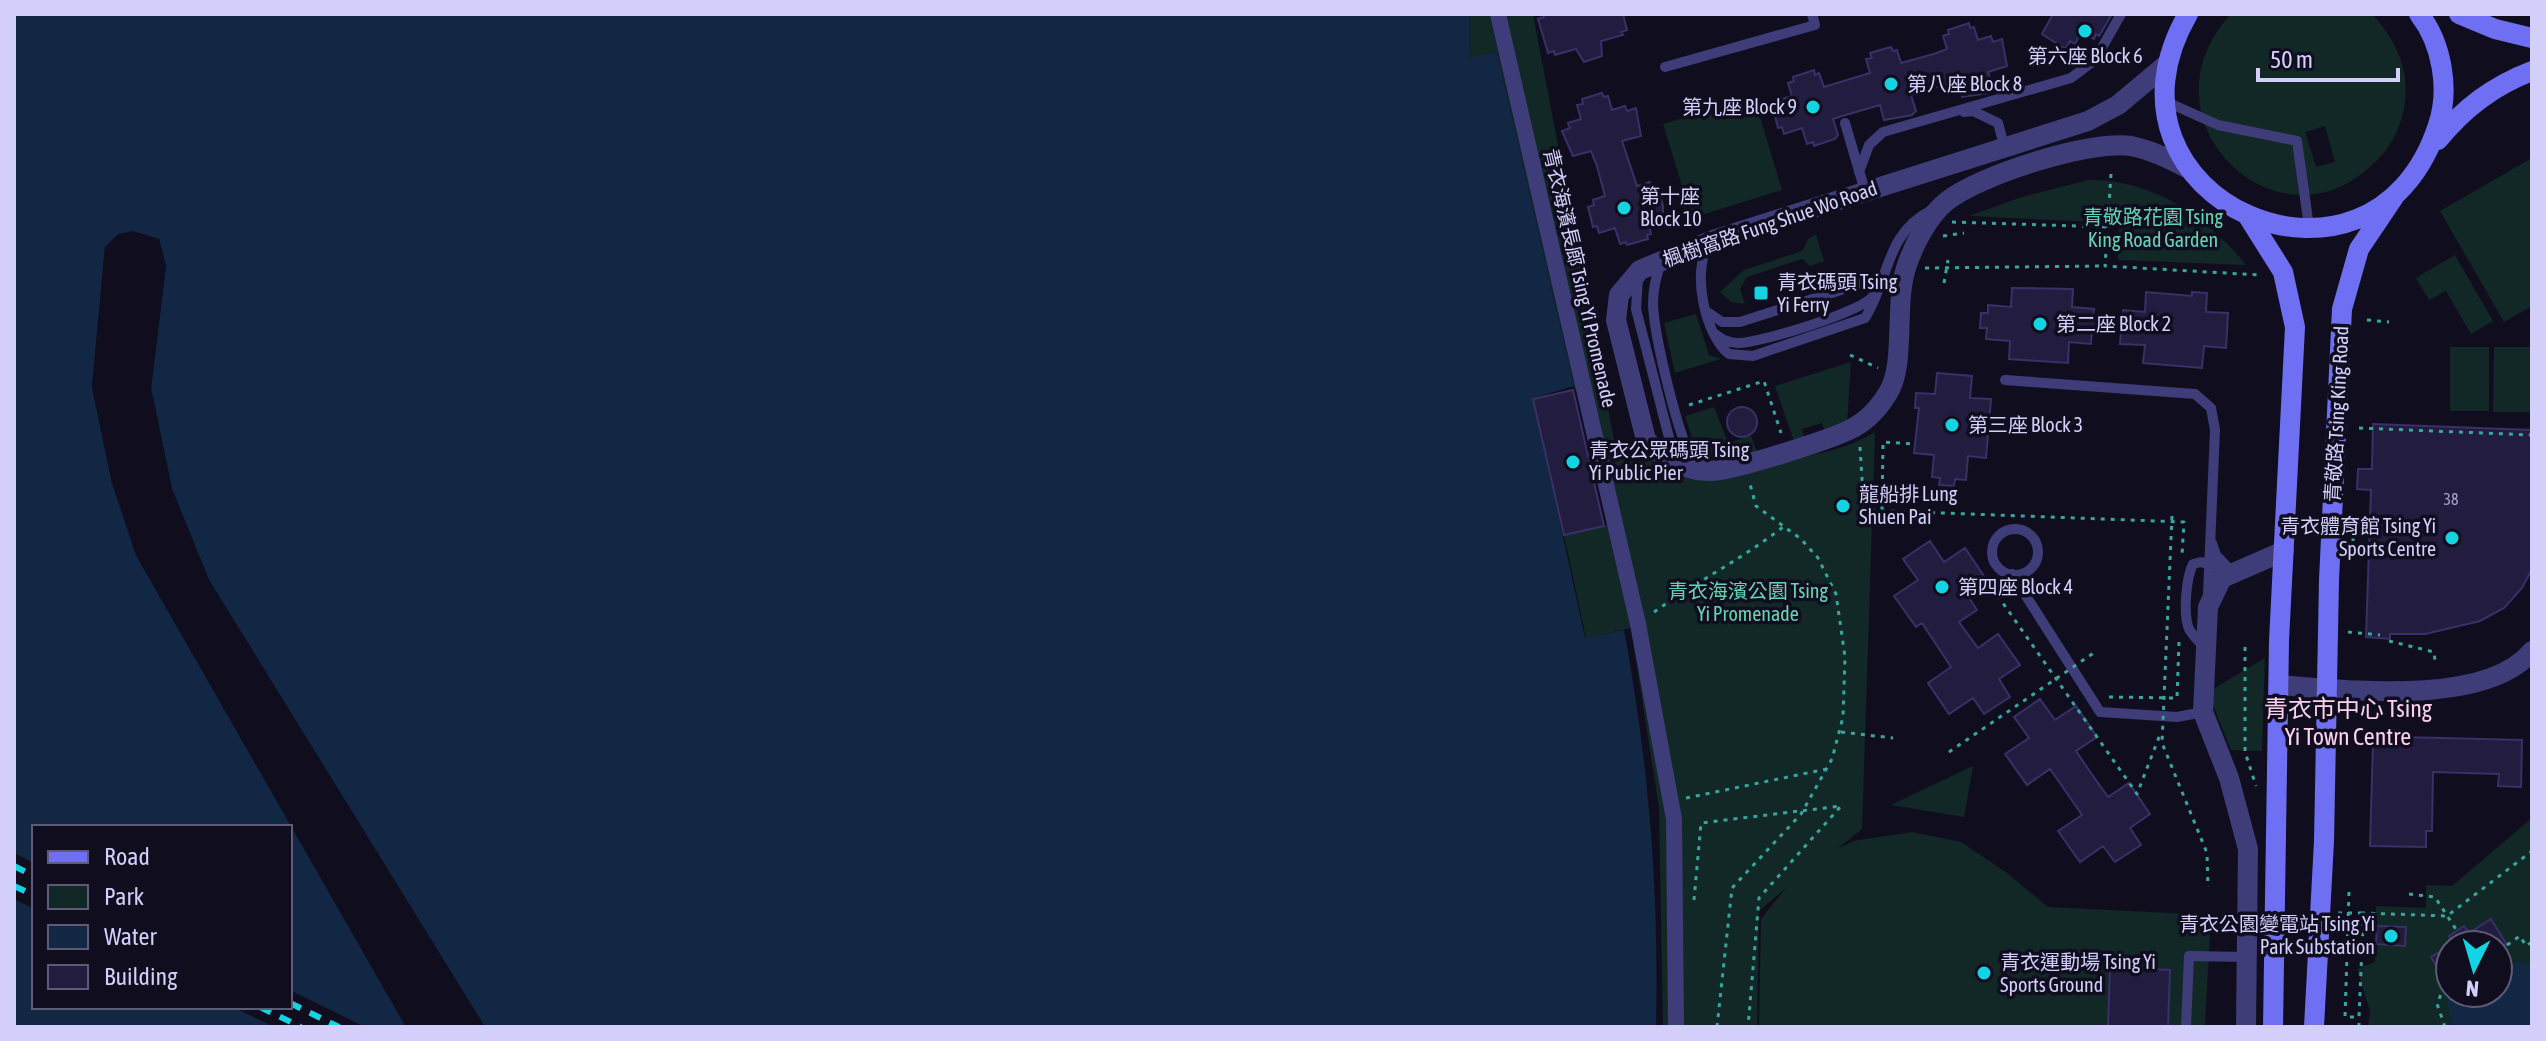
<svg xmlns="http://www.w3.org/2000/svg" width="2546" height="1041" font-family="'Asap Condensed','Noto Sans TC',sans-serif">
  <rect width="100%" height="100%" fill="#100e1e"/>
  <path fill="#122826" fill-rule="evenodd" d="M1469,14H1533L1614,440L1627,461L1699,460L1685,416L1714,407L1728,443L1751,436L1757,452L1740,459C1789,458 1832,458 1875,432L1862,829L1837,849L1854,841L1912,832L1961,842L2007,873L2048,907L2211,915L2205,1027H1759L1761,919L1786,888L1759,911L1757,1027H1663L1659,808L1631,628L1586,638L1564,535L1612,524L1581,389L1575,390L1497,52L1470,59Z
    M2231,14H2372C2398,42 2412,75 2403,113C2397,138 2384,156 2364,172C2269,249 2137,116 2231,14ZM2325,126L2335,162L2316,167L2305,132Z
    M1754,97L1782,190L1692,218L1663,124Z
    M2532,158V306L2504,322L2440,211Z
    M2088,180C2152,179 2207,216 2246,265L2118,260L2119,223L1969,216L2019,198Z
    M1816,235L1824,261L1810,266L1802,259L1747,277L1740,289L1745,304L1731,302L1720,292L1744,270L1802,251L1809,238Z
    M2455,255L2493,321L2471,334L2446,291L2429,300L2416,278Z
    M1696,314L1709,355L1721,359L1675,373L1664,323Z
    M2450,347H2489V411H2450Z
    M2494,347H2532V412H2493Z
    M1851,362L1847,423L1825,431L1822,423L1802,429L1804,438L1794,441L1775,386Z
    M2265,658L2262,751L2231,750L2213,705V689Z
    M1973,766L1964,817L1891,805Z
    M2532,818V1027H2368L2370,1011L2357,969L2375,962L2376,906L2426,908V885L2452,886ZM2450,945H2498V993H2450Z"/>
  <path fill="#122743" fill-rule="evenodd" d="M14,14H1469L1470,58L1497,52L1574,386L1533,398L1585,638L1624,630C1649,766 1659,888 1656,1027H485L209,580L172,489L151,388L166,266L159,239C135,232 124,229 105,247L92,387L112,483L136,555L406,1027H14ZM34,827H290V1007H34Z
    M2518,962L2532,965V1027H2453L2447,1001L2460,993H2498V969Z"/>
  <path fill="#100e1e" d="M133,231L159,239L166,266L151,388L172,489L209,580L485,1027H481L205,582L169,490L147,389L162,266L156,242L133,235L120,238L109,249L97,387L116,482L139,554L410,1027H406L136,555L112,483L92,387L105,247L118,234Z
    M14,853L34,863V909L14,899Z
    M290,990L365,1027H274L233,1007H290Z"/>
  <path fill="#221c3e" stroke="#393068" stroke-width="2" d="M1543,14H1623L1627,30L1621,32L1623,35L1601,41L1602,56L1584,62L1576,49L1555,55L1554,51L1548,53L1538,19L1544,17Z
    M2053,14H2112L2099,36L2096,34L2094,39L2081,32L2075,44L2070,41L2065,49L2042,34Z
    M1969,23L1970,28L1974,27L1978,40L1991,36L1993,42L2002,39L2007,66L1988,72L1993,88L1989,89L1990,93L1962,97L1957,81L1911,95L1916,111L1912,115L1884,120L1880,105L1842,116L1833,119L1838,135L1835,139L1814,146L1813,142L1807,144L1802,128L1784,134L1782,127L1778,128L1773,108L1781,106L1779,100L1792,96L1788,83L1794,81L1793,77L1814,70L1815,75L1819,73L1824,87L1870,73L1866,59L1872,58L1870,53L1891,47L1893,51L1897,50L1901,63L1934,54L1947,49L1943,36L1949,34L1948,30Z
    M1602,93L1604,97L1608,96L1612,110L1625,106L1627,111L1636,108L1641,136L1622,141L1637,186L1650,182L1651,188L1658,187L1663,206V214L1647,218L1651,234L1647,235L1648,239L1627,245L1626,242L1620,244L1615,228L1599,233L1597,226L1593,227L1588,207L1594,205L1593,200L1605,196L1597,166L1591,151L1573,156L1562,131L1570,128L1568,123L1581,119L1577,105L1583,104L1582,99Z
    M2012,288L2073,289L2072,307L2094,309L2093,315L2122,318L2123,310L2145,312L2146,292L2192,296V292L2207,293L2206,312L2228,313L2226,348L2204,346L2202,368L2143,363L2145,345L2120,344L2121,333L2092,330L2091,344L2069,342L2068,363L2009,359L2010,341L1986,339L1987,328H1980L1981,313H1988V305L2011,307Z
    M1937,373L1972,376L1970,398L1991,399L1986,458L1968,456L1966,480L1955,479L1954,486L1939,485L1940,478L1932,477L1934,455L1914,453L1919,408H1915L1916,393L1935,394Z
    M1573,390L1604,526L1564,535L1533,399Z
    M1727 422a15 15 0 1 1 30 0a15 15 0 1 1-30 0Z
    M2373,424L2532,430V569L2522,588L2504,608L2480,621L2425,634H2390V639L2366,637L2371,490L2357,489L2358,469H2372Z
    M1930,541L1944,562L1965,548L1986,579L1966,593L1977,610L1959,622L1978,648L1998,634L2020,665L1999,679L2010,697L1984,714L1973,698L1949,714L1928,683L1951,667L1922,623L1916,627L1894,596L1918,580L1903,559Z
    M2040,699L2055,720L2076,706L2097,737L2076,751L2093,776L2108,797L2129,783L2150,814L2130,828L2141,845L2115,862L2103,846L2080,862L2058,831L2082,815L2062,786L2050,769L2027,785L2005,754L2029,738L2014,717Z
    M2402,737L2522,740L2521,787L2498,786L2499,774L2433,772L2432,831H2426V847L2370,846L2373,745H2388Z
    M2491,919L2507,945H2449L2453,942L2449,936L2464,926L2469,933Z
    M2377,926L2406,927L2405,946L2376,944Z
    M2450,946V988L2431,957Z
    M2110,967L2170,970L2168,1027H2108Z"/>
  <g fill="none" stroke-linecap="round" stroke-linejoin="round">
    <path stroke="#37a79d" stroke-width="3" stroke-dasharray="4 6" stroke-linecap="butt" d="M2111,174L2105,266L2260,275
      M1952,222L2108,227
      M1943,236L1964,233
      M1925,268L2105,266
      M2367,320L2389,322
      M1850,355L1878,368
      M1689,405L1764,381L1781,433
      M2359,428L2532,435V473
      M1860,447L1864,510L2184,522L2182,555
      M1882,509L1883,442L1915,444
      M2353,541V533
      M1986,579L2137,794L2161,732
      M1654,612C1696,582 1742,559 1783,527
      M2348,632L2380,635
      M2389,641L2434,652L2435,661
      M2245,647V752L2256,786
      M2109,697L2177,698L2179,642
      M1841,732L1893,738
      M1686,798L1827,769
      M2409,894L2435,897L2457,931
      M1694,900L1701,823L1841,806L1759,898L1748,1027
      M2338,913H2362
      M2363,924L2362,913L2447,916L2532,851
      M2507,945L2520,936L2526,946L2532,942
      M1717,1027L1732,888L1801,814L1832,759L1843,717L1845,657L1836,594L1818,558L1801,539L1756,506L1750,484
      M2359,1027V1017
      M2445,1027L2437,1004L2446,982"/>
    <path stroke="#3e3d79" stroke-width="10" d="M1665,67L1815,25L1812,14
      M2167,102L2218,125L2297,141L2309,227
      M1964,112L1973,111L1998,123L2005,149
      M1845,123L1865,191
      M1859,172L1869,145L1883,132L2071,78L2095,60L2121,14
      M1709,245C1691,270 1705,336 1729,354L1753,356L1865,318C1889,281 1885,234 1930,211
      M1661,262C1656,276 1653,289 1653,304C1654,334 1679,444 1696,466
      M1638,278L1636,309L1674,457
      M1709,313L1722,322H1740L1879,278
      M1715,334C1722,339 1728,343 1738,343C1760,343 1862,312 1873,296
      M2005,380L2195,394L2211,408L2215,430L2208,594
      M1992 552a23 23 0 1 1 46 0a23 23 0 1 1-46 0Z
      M2212,543L2216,555L2232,572
      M2012,574L2100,712L2177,717L2203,712
      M2206,649C2200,643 2193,636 2189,629C2183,614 2186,578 2193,564L2201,562L2230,571
      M2186,1027L2189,956L2247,957"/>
    <path stroke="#3e3d79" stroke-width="16" d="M1498,14L1638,624L1674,819L1676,1027"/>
    <path stroke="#3e3d79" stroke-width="20" d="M2167,64L2118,105L2088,121L1713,240L1640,270L1619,295L1616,320L1646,440C1662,458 1686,471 1710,471C1730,472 1828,440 1849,430C1866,422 1879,408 1888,393C1906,365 1894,305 1906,268C1913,246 1928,216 1947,201C1980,175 2089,140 2131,146C2151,150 2169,159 2187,168
      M2279,685C2345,690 2486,707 2532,651
      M2246,1027L2248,849L2229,778L2203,712L2208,607L2222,578L2284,551"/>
    <path stroke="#6f6ff3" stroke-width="20" d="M2188,14C2081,199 2372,328 2438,125C2450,90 2442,43 2419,14
      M2459,14L2495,29L2532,38
      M2438,140C2464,108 2493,86 2532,71
      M2249,218L2283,272L2295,327L2279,641L2273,1027
      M2314,1027L2324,841L2329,580L2342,309L2359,249L2394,197"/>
    <path stroke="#13d4e3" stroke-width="6" stroke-dasharray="12 10" stroke-linecap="butt" d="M14,866L34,876
      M14,886L34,895
      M290,1003L339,1027
      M260,1007L301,1027"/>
    <path stroke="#37a79d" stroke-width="3" stroke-dasharray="4 6" stroke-linecap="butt" d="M1944,283L1948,260
      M2172,516L2162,743L2207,853L2208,887
      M1949,752L2095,652
      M2349,892L2345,1017H2359L2363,924"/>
  </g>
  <g fill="#13d4e3" stroke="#100e1e" stroke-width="3">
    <circle cx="2085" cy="31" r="8"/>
    <circle cx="1891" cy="84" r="8"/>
    <circle cx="1813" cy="107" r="8"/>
    <circle cx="1624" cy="208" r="8"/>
    <rect x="1753" y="285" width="16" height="16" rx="4"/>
    <circle cx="2040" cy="324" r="8"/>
    <circle cx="1952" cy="425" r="8"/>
    <circle cx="1573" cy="462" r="8"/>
    <circle cx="1843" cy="506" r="8"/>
    <circle cx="2452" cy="538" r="8"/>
    <circle cx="1942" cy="587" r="8"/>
    <circle cx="2391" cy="936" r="8"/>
    <circle cx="1984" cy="973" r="8"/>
  </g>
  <g text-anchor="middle" stroke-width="7" stroke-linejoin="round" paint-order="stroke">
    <g font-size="16" fill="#a7a2cc">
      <text x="2451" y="505">38</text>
    </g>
    <g font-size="20" fill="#d3cffb" stroke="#100e1e" text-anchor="start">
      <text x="2085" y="63" text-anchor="middle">第六座 Block 6</text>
      <text x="1907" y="91">第八座 Block 8</text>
      <text x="1797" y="114" text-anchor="end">第九座 Block 9</text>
      <text x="1640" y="203">第十座<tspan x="1640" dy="23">Block 10</tspan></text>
      <text x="1777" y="289">青衣碼頭 Tsing<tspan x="1777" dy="23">Yi Ferry</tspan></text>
      <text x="2056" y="331">第二座 Block 2</text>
      <text x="1968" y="432">第三座 Block 3</text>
      <text x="1589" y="457">青衣公眾碼頭 Tsing<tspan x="1589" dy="23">Yi Public Pier</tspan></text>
      <text x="1859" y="501">龍船排 Lung<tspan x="1859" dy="23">Shuen Pai</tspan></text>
      <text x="2436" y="533" text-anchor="end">青衣體育館 Tsing Yi<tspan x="2436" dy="23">Sports Centre</tspan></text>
      <text x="1958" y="594">第四座 Block 4</text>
      <text x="2375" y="931" text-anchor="end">青衣公園變電站 Tsing Yi<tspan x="2375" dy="23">Park Substation</tspan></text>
      <text x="2000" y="969">青衣運動場 Tsing Yi<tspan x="2000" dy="23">Sports Ground</tspan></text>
    </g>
    <g font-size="20" fill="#62d4b5" stroke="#100e1e">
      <text x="2153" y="224">青敬路花園 Tsing<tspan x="2153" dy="23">King Road Garden</tspan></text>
      <text x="1748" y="598">青衣海濱公園 Tsing<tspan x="1748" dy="23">Yi Promenade</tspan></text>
    </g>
    <g font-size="20" fill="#d3cffb" stroke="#100e1e">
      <text transform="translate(1770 224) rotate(-19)" y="7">楓樹窩路 Fung Shue Wo Road</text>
      <text transform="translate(1580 278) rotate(77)" y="7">青衣海濱長廊 Tsing Yi Promenade</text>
      <text transform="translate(2337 414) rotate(-87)" y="7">青敬路 Tsing King Road</text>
    </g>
    <g font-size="24" fill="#fbd1ed" stroke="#100e1e">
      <text x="2348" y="717">青衣市中心 Tsing<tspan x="2348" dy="28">Yi Town Centre</tspan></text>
    </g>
  </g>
  <rect width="2546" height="1041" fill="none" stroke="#d3cffb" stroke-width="32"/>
  <rect x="32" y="825" width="260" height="184" fill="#100e1e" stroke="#5e5b76" stroke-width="2"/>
  <rect x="48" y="851" width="40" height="12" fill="#6f6ff3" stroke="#5e5b76" stroke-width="2"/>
  <text x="104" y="865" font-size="24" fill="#d3cffb">Road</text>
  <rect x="48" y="885" width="40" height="24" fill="#122826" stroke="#5e5b76" stroke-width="2"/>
  <text x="104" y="905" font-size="24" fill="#d3cffb">Park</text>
  <rect x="48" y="925" width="40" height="24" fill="#122743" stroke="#5e5b76" stroke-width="2"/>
  <text x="104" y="945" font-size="24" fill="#d3cffb">Water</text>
  <rect x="48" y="965" width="40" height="24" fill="#221c3e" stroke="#5e5b76" stroke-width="2"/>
  <text x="104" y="985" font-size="24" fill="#d3cffb">Building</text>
  <g transform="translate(2474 969) rotate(185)"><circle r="38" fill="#100e1e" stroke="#5e5b76" stroke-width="2"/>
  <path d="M0-6L14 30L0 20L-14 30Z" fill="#13d4e3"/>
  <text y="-12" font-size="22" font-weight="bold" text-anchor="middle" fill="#d3cffb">N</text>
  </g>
  <path d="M2258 68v12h140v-12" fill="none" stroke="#d3cffb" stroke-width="4"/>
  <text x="2270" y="68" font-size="24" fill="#d3cffb" stroke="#100e1e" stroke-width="6" paint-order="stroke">50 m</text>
</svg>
